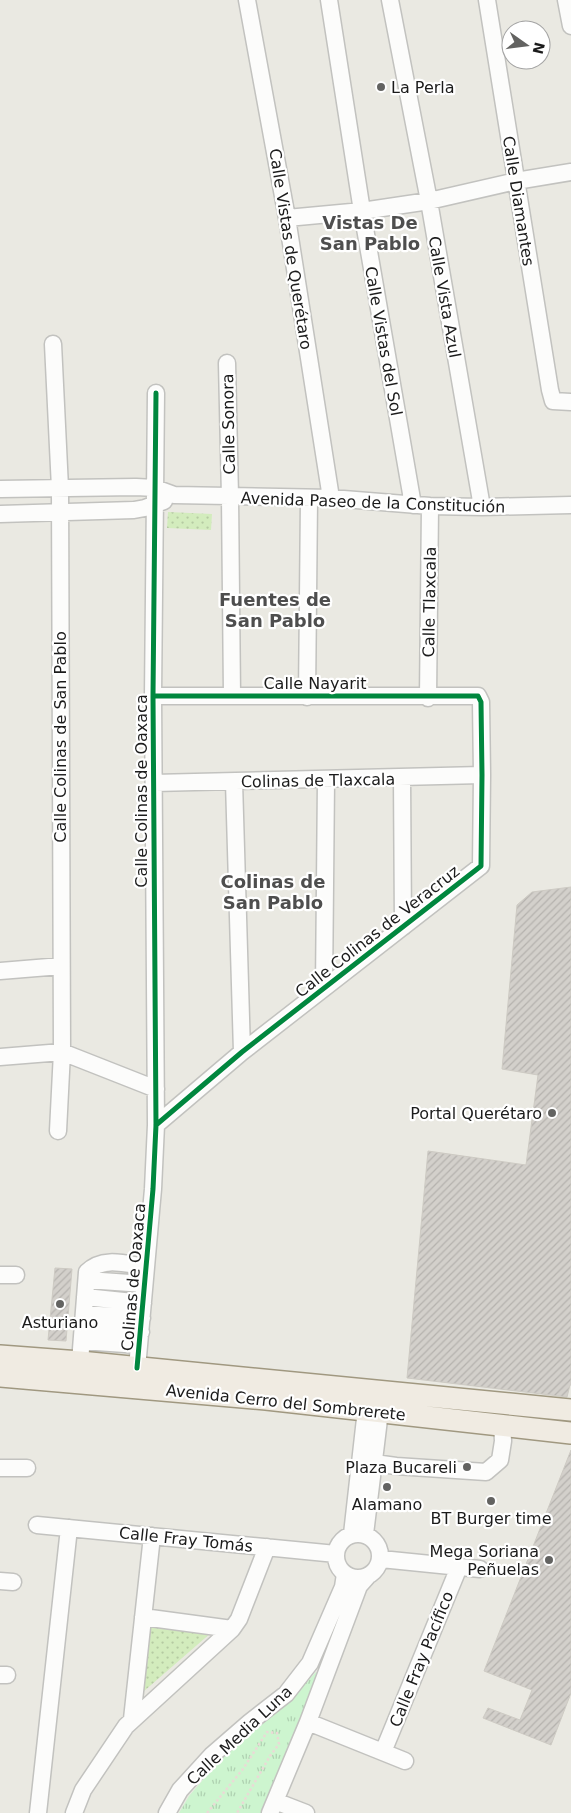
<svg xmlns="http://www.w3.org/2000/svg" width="571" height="1813" font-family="'DejaVu Sans',sans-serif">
  <defs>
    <pattern id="grass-dots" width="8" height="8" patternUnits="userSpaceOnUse" patternTransform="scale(1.25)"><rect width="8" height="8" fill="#d3ecbd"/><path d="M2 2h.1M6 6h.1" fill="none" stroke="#b5caa2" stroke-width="1.8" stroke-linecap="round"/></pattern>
    <pattern id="park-tufts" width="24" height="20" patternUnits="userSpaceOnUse" patternTransform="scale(1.25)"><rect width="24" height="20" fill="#cdf5cf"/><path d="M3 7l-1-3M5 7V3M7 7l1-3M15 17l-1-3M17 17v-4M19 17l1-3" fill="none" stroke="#afd1b1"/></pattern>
    <pattern id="building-hatch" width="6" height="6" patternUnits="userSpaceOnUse" patternTransform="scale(1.25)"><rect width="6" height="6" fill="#d3d0cb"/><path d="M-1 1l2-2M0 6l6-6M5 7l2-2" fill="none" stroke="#b5b2ae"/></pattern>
  </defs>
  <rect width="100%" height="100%" fill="#eae9e2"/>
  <path fill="url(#grass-dots)" d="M168,512L212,514L211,530L167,528Z
    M150,1625L212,1632L143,1692Z"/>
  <path fill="url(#park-tufts)" d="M316,1672L319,1676L261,1813H179L189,1796L219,1761L290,1700Z"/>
  <path fill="url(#building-hatch)" stroke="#cdcac3" d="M571,887V1385H570L567,1397L407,1378L428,1151L526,1165L538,1075L502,1069L517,905L532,892Z
    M55,1268L72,1269L66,1341L48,1340Z
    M571,1450V1693L551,1745L483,1718L488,1708L520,1720L532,1690L484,1671Z"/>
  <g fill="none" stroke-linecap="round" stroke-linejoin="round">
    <g stroke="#c2c2bf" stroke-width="19">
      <path id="minor" d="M247,0L287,218L331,498
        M329,0L362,211L413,505
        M390,0L429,201L482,507
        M487,0L550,390L553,401L571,402
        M566,0L571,26
        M287,218L362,211L429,201L516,181L571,172
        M53,344L60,488L62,1052L58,1131
        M227,363L230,497L232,695
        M0,489L136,487L155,488L174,495L331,498L430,506L482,507L571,505
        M0,514L134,510L145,508L164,501
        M153,696H478L481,702L482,775L481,866L242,1052L156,1125
        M307,697L309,499
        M428,698L430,506
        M402,778L403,927
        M234,782L242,1052
        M154,783L482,775
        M0,971L61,966
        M324,988L326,780
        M0,1057L62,1052L156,1089
        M0,1275H16
        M87,1280L144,1284
        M85,1297L143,1303
        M84,1314L142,1318
        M83,1327L141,1332
        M82,1341L139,1345
        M80,1362L87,1272C103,1256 126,1264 146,1267
        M137,1368L153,1189L156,1125L153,696L156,393
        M360,1461L396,1466L486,1472L500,1460L503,1441L502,1424
        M0,1468H27
        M37,1525L336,1554
        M336 1556a22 22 0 1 1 44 0a22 22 0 1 1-44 0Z
        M352,1534L366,1410
        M365,1534L380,1411
        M381,1559L480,1569
        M0,1581L13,1582
        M143,1617L232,1629
        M0,1675H7
        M132,1719L152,1536
        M308,1722L405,1761
        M383,1752L459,1567
        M275,1801L306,1813
        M38,1813L69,1528
        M74,1813L83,1790L126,1726L232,1629L239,1619L267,1547
        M167,1813L180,1790L212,1755L250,1722L286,1694L310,1663L343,1587L345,1574
        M270,1813L308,1722L359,1586L367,1577"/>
    </g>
    <g stroke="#a09880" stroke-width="24">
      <path id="major" d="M0,1356L80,1362L571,1410
        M0,1376L266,1399L571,1433"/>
    </g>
    <path stroke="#eadad6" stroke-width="2.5" stroke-dasharray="2.5 2.5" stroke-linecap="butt" d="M207,1813L243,1769L267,1732L277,1733L279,1744L270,1756L237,1813"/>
    <use href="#minor" stroke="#fcfcfb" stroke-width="16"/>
    <use href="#major" stroke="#f0ebe2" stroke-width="21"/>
    <g stroke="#fff" stroke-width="8">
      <path id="cycleway" d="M153,696H478L481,702L482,775L481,866L242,1052L156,1125
        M137,1368L153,1189L156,1125L153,696L156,393"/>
    </g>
    <use href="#cycleway" stroke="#00873e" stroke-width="5"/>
  </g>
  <g fill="#636361" stroke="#fff" stroke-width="2">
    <circle cx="381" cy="87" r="5"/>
    <circle cx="552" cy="1113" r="5"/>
    <circle cx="60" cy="1304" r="5"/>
    <circle cx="467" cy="1467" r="5"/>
    <circle cx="387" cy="1487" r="5"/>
    <circle cx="491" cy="1501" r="5"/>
    <circle cx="549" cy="1560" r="5"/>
  </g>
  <g text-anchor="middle" stroke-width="4.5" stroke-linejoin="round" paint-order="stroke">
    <g font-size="16" fill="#1b1b1b" stroke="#fff" text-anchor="end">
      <text x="391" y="93" text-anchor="start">La Perla</text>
      <text x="542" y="1119">Portal Querétaro</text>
      <text x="60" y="1328" text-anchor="middle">Asturiano</text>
      <text x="457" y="1473">Plaza Bucareli</text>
      <text x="387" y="1510" text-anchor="middle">Alamano</text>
      <text x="491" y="1524" text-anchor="middle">BT Burger time</text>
      <text x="539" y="1557">Mega Soriana<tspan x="539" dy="18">Peñuelas</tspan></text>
    </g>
    <g font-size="16" fill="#1b1b1b" stroke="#fff">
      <text transform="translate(519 201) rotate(81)" y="6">Calle Diamantes</text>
      <text transform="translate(291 249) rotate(81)" y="6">Calle Vistas de Querétaro</text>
      <text transform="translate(445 297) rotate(80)" y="6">Calle Vista Azul</text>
      <text transform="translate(384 341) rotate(80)" y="6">Calle Vistas del Sol</text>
      <text transform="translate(228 424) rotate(-91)" y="6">Calle Sonora</text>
      <text transform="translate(373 502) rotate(2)" y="6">Avenida Paseo de la Constitución</text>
      <text transform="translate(429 602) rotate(-89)" y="6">Calle Tlaxcala</text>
      <text x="315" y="689">Calle Nayarit</text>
      <text transform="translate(60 737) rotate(-90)" y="6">Calle Colinas de San Pablo</text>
      <text transform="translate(318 780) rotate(-1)" y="6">Colinas de Tlaxcala</text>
      <text transform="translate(141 791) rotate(-90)" y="6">Calle Colinas de Oaxaca</text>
      <text transform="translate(377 931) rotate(-38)" y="6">Calle Colinas de Veracruz</text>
      <text transform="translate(133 1277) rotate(-85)" y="6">Colinas de Oaxaca</text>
      <text transform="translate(286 1402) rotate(6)" y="6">Avenida Cerro del Sombrerete</text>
      <text transform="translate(186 1539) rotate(6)" y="6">Calle Fray Tomás</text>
      <text transform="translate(421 1659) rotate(-68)" y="6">Calle Fray Pacífico</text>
      <text transform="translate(239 1735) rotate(-43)" y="6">Calle Media Luna</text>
    </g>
    <g font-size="18" font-weight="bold" fill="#4e4e4e" stroke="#fff">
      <text x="370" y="229">Vistas De<tspan x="370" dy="21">San Pablo</tspan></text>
      <text x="275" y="606">Fuentes de<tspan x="275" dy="21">San Pablo</tspan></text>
      <text x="273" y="888">Colinas de<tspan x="273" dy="21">San Pablo</tspan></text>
    </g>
  </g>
  <g transform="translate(526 45) rotate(104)"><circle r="24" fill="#ffffff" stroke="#a4a4a4"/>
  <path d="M0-4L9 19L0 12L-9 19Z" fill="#636361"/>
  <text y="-8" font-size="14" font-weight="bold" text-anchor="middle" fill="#1b1b1b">N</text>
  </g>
</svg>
